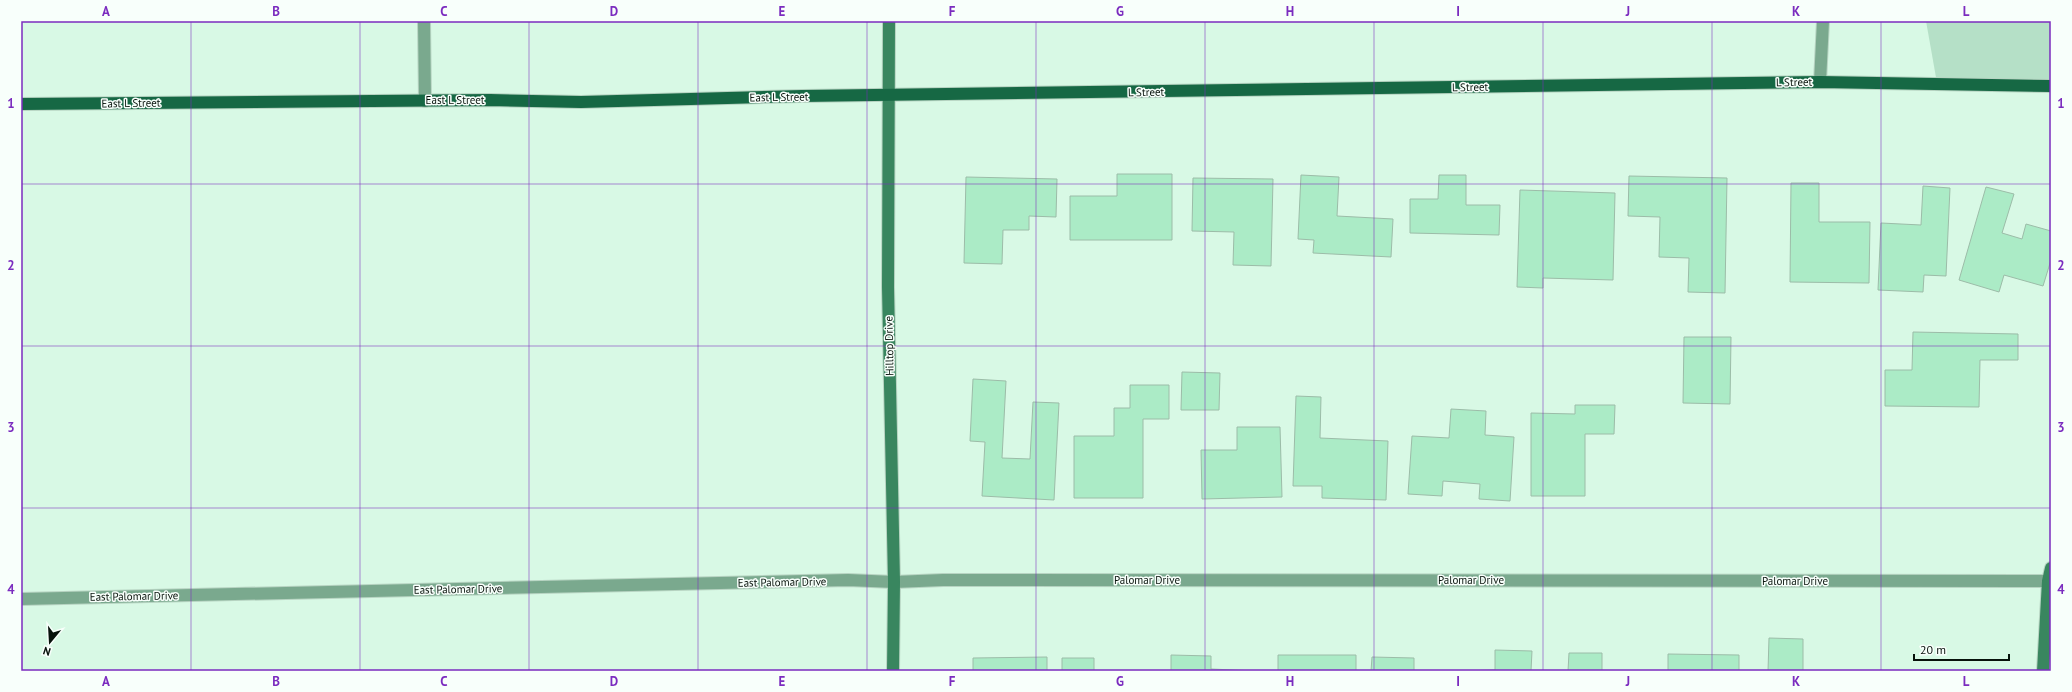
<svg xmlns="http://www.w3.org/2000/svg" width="2072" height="692" font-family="'PT Sans',sans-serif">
  <rect width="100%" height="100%" fill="#d8f9e5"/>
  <path fill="#b5e0c7" d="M1926,21H2051V85L1937,83Z"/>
  <path fill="#abebc6" stroke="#9cbca8" d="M1117,174H1172V240H1070V196H1117Z
    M1301,175L1339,177L1337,216L1393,219L1391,257L1313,253L1314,240L1298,239Z
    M1439,175H1466V205H1500L1499,235L1410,233V199H1438Z
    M1629,176L1727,178L1725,293L1688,292L1689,258L1659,257L1660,217L1628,216Z
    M966,177L1057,179L1056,217L1029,216V230H1003L1002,264L964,263Z
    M1193,178L1273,179L1271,266L1233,265L1234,232L1192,231Z
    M1791,183H1819V222H1870L1869,283L1790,282Z
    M1923,186L1950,188L1946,276L1924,275L1923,292L1878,290L1881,223L1921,225Z
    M1986,187L2014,194L2002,233L2022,239L2026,224L2051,231V260L2043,286L2004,275L1999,292L1959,280Z
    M1520,190L1615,193L1613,280L1543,278V288L1517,287Z
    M1913,332L2018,334V360H1980L1979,407L1885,406V370H1912Z
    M1684,337H1731L1730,404L1683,403Z
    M1182,372L1220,373L1219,410H1181Z
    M973,379L1006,381L1002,458L1030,459L1033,402L1059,403L1054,500L982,496L985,442L970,441Z
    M1130,385H1169V419H1143V498H1074V436H1114V408H1130Z
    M1296,396L1321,397L1320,438L1388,441L1386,500L1322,498V486H1293Z
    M1575,405H1615L1614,434H1585V496H1531V413L1575,414Z
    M1451,409L1486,411L1485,435L1514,437L1510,501L1479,499L1480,484L1443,481L1442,496L1408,494L1412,436L1449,438Z
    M1237,427H1280L1282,497L1202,499L1201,450H1237Z
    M1769,638L1803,639V671H1768Z
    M1495,650L1532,651L1531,671H1463L1495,670Z
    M1569,653H1602V671H1568Z
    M1668,654L1739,655V671H1668Z
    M1171,655L1211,656V669L1255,671H1171Z
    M1278,655H1356V671H1278Z
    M1047,657V671H973V658Z
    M1372,657L1414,658V671H1371Z
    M1062,658H1094V671H1062Z"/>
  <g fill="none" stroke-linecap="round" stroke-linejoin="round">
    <g stroke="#b7d4c2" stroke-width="14">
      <path id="street" d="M424,21L425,101
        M1820,82L1823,21
        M21,599L848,580L894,582L943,580L2048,581"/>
    </g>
    <g stroke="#b7d4c2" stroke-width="14">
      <path id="secondary" d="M889,21L888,287L894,582L893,671
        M2043,671L2048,581L2051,568"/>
    </g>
    <g stroke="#b7d4c2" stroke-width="14">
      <path id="primary" d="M21,104L490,100L581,102L802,96L1820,82L2051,86"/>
    </g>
    <use href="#street" stroke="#7aa98e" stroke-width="12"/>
    <use href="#secondary" stroke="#39865f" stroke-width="12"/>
    <use href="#primary" stroke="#166844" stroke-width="12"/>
  </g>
  <path fill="none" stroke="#7b2cbf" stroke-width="1" stroke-opacity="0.55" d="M191,21V671M360,21V671M529,21V671M698,21V671M867,21V671M1036,21V671M1205,21V671M1374,21V671M1543,21V671M1712,21V671M1881,21V671M21,184H2051M21,346H2051M21,508H2051"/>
  <g text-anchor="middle" stroke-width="3" stroke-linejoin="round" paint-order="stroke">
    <g font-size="11" fill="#07120b" stroke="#f8fffb">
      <text transform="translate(1794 82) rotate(-1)" y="4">L Street</text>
      <text transform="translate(1470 87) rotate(-1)" y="4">L Street</text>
      <text transform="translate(1146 92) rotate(-1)" y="4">L Street</text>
      <text transform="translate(779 97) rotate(-1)" y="4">East L Street</text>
      <text x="455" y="104">East L Street</text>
      <text transform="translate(131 103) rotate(-1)" y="4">East L Street</text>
      <text transform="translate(889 346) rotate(-91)" y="4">Hilltop Drive</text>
      <text x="1147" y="584">Palomar Drive</text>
      <text x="1471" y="584">Palomar Drive</text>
      <text x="1795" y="585">Palomar Drive</text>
      <text transform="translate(782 582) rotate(-1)" y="4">East Palomar Drive</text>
      <text transform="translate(458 589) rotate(-1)" y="4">East Palomar Drive</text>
      <text transform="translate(134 596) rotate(-1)" y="4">East Palomar Drive</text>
    </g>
  </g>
  <rect width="2072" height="692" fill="none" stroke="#f8fffb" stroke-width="44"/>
  <g transform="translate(50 642) rotate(198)" stroke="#f8fffb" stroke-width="3" paint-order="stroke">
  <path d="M0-3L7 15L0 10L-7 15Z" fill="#07120b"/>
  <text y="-6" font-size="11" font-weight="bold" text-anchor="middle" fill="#07120b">N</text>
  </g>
  <path d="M1914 654v6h95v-6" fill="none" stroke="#07120b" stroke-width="2"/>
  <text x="1920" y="654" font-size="12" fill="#07120b" stroke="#f8fffb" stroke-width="3" paint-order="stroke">20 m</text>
  <rect x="22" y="22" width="2028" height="648" fill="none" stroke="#7b2cbf" stroke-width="1.5"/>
  <g font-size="13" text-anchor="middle" font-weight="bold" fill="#7b2cbf">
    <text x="106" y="16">A</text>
    <text x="276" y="16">B</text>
    <text x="444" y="16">C</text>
    <text x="614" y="16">D</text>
    <text x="782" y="16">E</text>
    <text x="952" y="16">F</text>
    <text x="1120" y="16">G</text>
    <text x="1290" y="16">H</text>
    <text x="1458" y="16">I</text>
    <text x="1628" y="16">J</text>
    <text x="1796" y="16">K</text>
    <text x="1966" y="16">L</text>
    <text x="11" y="108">1</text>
    <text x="2061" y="108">1</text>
    <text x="11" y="270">2</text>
    <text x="2061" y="270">2</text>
    <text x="11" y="432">3</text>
    <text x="2061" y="432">3</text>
    <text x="11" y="594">4</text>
    <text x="2061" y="594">4</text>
    <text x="106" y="686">A</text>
    <text x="276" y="686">B</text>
    <text x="444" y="686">C</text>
    <text x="614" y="686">D</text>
    <text x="782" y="686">E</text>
    <text x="952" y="686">F</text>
    <text x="1120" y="686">G</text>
    <text x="1290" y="686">H</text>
    <text x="1458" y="686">I</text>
    <text x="1628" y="686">J</text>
    <text x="1796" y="686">K</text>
    <text x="1966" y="686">L</text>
  </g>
</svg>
